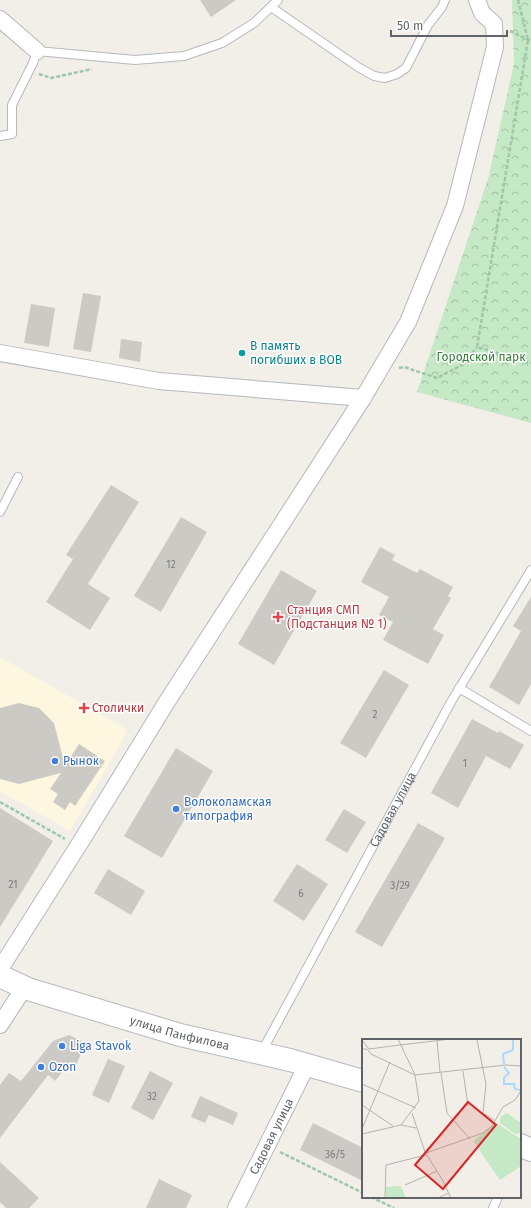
<svg xmlns="http://www.w3.org/2000/svg" width="531" height="1208" font-family="'Fira Sans',sans-serif">
  <defs>
    <pattern id="park-crowns" width="20" height="18" patternUnits="userSpaceOnUse"><rect width="20" height="18" fill="#c5e8c5"/><path d="M2 6a3 3 0 1 1 6 0M12 15a3 3 0 1 1 6 0" fill="none" stroke="#a3c0a4"/></pattern>
  </defs>
  <rect width="100%" height="100%" fill="#f1efe8"/>
  <path fill="#fef7e0" d="M0,657L128,730L70,831L0,791Z"/>
  <path fill="url(#park-crowns)" d="M512,0H531V423L417,392L488,179L514,64Z"/>
  <path fill="#cccac5" d="M200,0H236L211,17Z
    M83,293L101,296L91,352L73,349Z
    M31,304L55,308L49,347L24,343Z
    M121,339L142,342L140,362L119,358Z
    M111,485L139,502L88,584L110,598L90,630L46,602L73,559L66,555Z
    M181,517L207,532L161,612L134,596Z
    M380,547L395,555L392,560L417,573L420,569L453,587L448,596L451,598L433,629L444,635L428,664L383,640L393,622L379,615L389,597L361,582Z
    M281,570L317,591L274,665L238,644Z
    M531,597V684L519,705L489,687L521,631L513,626Z
    M384,670L409,685L366,758L340,743Z
    M19,703L39,708L54,723L65,766L79,744L105,761L75,806L70,802L65,810L53,802L58,794L50,789L61,773L19,784L0,779V708Z
    M472,719L498,733L499,731L524,745L510,769L486,756L458,808L431,793Z
    M176,748L213,771L162,858L124,836Z
    M0,808L53,841L0,927Z
    M344,809L366,822L347,853L325,840Z
    M418,823L445,838L382,947L355,932Z
    M297,864L328,884L304,921L273,901Z
    M108,869L145,891L131,915L94,893Z
    M69,1035L86,1043L76,1065L70,1062L55,1081L48,1075L0,1138V1085L9,1073L21,1081L53,1041Z
    M108,1059L125,1066L109,1103L92,1095Z
    M150,1071L173,1083L153,1120L131,1108Z
    M200,1096L238,1113L233,1125L209,1115L205,1123L191,1117Z
    M313,1123L363,1148V1181L300,1150Z
    M0,1162L39,1198L29,1208H6L0,1202Z
    M159,1179L192,1195L186,1208H146Z"/>
  <g fill="none" stroke-linecap="round" stroke-linejoin="round">
    <g stroke="#b5b8bc" stroke-width="10">
      <g id="lane">
        <path d="M271,7L358,67L374,76L385,78L397,74L406,68L428,25L442,7L445,0"/>
        <path d="M0,136L12,134V105L33,63L37,51L135,60L184,56L222,43L254,23L278,0"/>
        <path d="M0,512L18,477"/>
        <path d="M459,688L531,731"/>
        <path id="s1" d="M261,1053L451,702L531,570"/>
        <path d="M493,1208L498,1197"/>
      </g>
    </g>
    <g stroke="#b5b8bc" stroke-width="18">
      <g id="street">
        <path d="M0,19L37,51"/>
        <path d="M0,353L159,381L363,398"/>
        <path d="M0,969L80,843L168,700L363,398L408,322L455,206L495,47L494,24L482,13L477,0"/>
        <path d="M0,1025L24,988"/>
        <path id="s2" d="M236,1208L307,1065"/>
      </g>
    </g>
    <g stroke="#b6babf" stroke-width="24">
      <g id="secondary">
        <path id="s3" d="M0,976L28,989L180,1035L290,1060L363,1081"/>
        <path d="M520,1145L531,1150"/>
      </g>
    </g>
    <path stroke="#9cc7a9" stroke-width="2.5" stroke-dasharray="4 2" stroke-linecap="butt" d="M518,0L528,40L477,347L531,363
      M510,31L531,41
      M39,74L51,78L92,69
      M399,368L404,367L437,378L464,364L477,347
      M0,802L65,839
      M280,1152L363,1193
      M371,1197L394,1208"/>
    <use href="#lane" stroke="#fff" stroke-width="8"/>
    <use href="#street" stroke="#fff" stroke-width="16"/>
    <use href="#secondary" stroke="#fff" stroke-width="22"/>
  </g>
  <circle fill="#0f9aa8" stroke="#fff" stroke-width="1.5" cx="242" cy="353" r="4"/>
  <g fill="#e0444e" stroke="#fff" stroke-width="1.5">
    <path d="M276 611h4v4h4v4h-4v4h-4v-4h-4v-4h4z"/>
    <path d="M82 702h4v4h4v4h-4v4h-4v-4h-4v-4h4z"/>
  </g>
  <g fill="#3f7fe0" stroke="#fff" stroke-width="1.5">
    <circle cx="55" cy="761" r="4"/>
    <circle cx="176" cy="809" r="4"/>
    <circle cx="62" cy="1046" r="4"/>
    <circle cx="41" cy="1067" r="4"/>
  </g>
  <g text-anchor="middle" stroke-width="3" stroke-linejoin="round" paint-order="stroke">
    <g font-size="10" fill="#7a7d7f">
      <text x="171" y="568">12</text>
      <text x="375" y="718">2</text>
      <text x="465" y="767">1</text>
      <text x="13" y="888">21</text>
      <text x="400" y="889">3/29</text>
      <text x="301" y="897">6</text>
      <text x="152" y="1100">32</text>
      <text x="335" y="1158">36/5</text>
    </g>
    <g font-size="12" fill="#0d838f" stroke="#fff" text-anchor="start">
      <text x="250" y="350">В память<tspan x="250" dy="14">погибших в ВОВ</tspan></text>
    </g>
    <g font-size="12" fill="#348238" stroke="#fff">
      <text x="481" y="361">Городской парк</text>
    </g>
    <g font-size="12" fill="#be3a42" stroke="#fff" text-anchor="start">
      <text x="287" y="614">Станция СМП<tspan x="287" dy="14">(Подстанция № 1)</tspan></text>
      <text x="92" y="712">Столички</text>
    </g>
    <g font-size="12" fill="#366cbe" stroke="#fff" text-anchor="start">
      <text x="63" y="765">Рынок</text>
      <text x="184" y="806">Волоколамская<tspan x="184" dy="14">типография</tspan></text>
      <text x="70" y="1050">Liga Stavok</text>
      <text x="49" y="1071">Ozon</text>
    </g>
    <g font-size="12" fill="#5f6368" stroke="#fff">
      <text dy="4" stroke="none"><textPath href="#s1" startOffset="277">Садовая улица</textPath></text>
      <text dy="4" stroke="none"><textPath href="#s3" startOffset="189">улица Панфилова</textPath></text>
      <text dy="4" stroke="none"><textPath href="#s2" startOffset="80">Садовая улица</textPath></text>
    </g>
  </g>
  <g transform="translate(362 1039)">
    <rect width="159" height="159" fill="#f1efe8"/>
    <path d="M134,84L159,100V127L138,141L111,102ZM39,147L44,159H24V148Z" fill="#c5e8c5"/>
    <path d="M145,74L159,84L158,94L153,95L138,84V78Z" fill="#c5e8c5"/>
    <path fill="none" stroke="#aadaff" stroke-width="2" d="M142,25L141,15L151,11V0M142,28L147,34L142,39V45H152L153,50L158,51"/>
    <path fill="none" stroke="#b3b3b1" stroke-width="1" d="M36,0L53,36L57,62L39,86M0,1L7,10L38,6M115,1L124,45L121,74L132,81M75,2L78,33M38,6L89,0M0,10H5L9,15L53,36M101,32L106,67M79,34L85,74L108,100M53,36L144,26L159,27M0,45L54,69M0,66L31,87M50,74L63,113L80,140L89,159M0,90L28,23M0,95L39,86L54,89M64,114L121,94L130,87L141,68L153,61L159,52M43,146L75,132M23,159L24,126L64,116M76,159L87,154"/>
    <path fill="#d62828" fill-opacity="0.15" stroke="#d62828" stroke-width="2" d="M106,63L134,86L81,150L53,126Z"/>
    <rect width="159" height="159" fill="none" stroke="#5f6368" stroke-width="2"/>
  </g>
  <path d="M391 30v6h116v-6" fill="none" stroke="#5f6368" stroke-width="2"/>
  <text x="397" y="30" font-size="12" fill="#5f6368" stroke="#ffffff" stroke-width="3" paint-order="stroke">50 m</text>
</svg>
